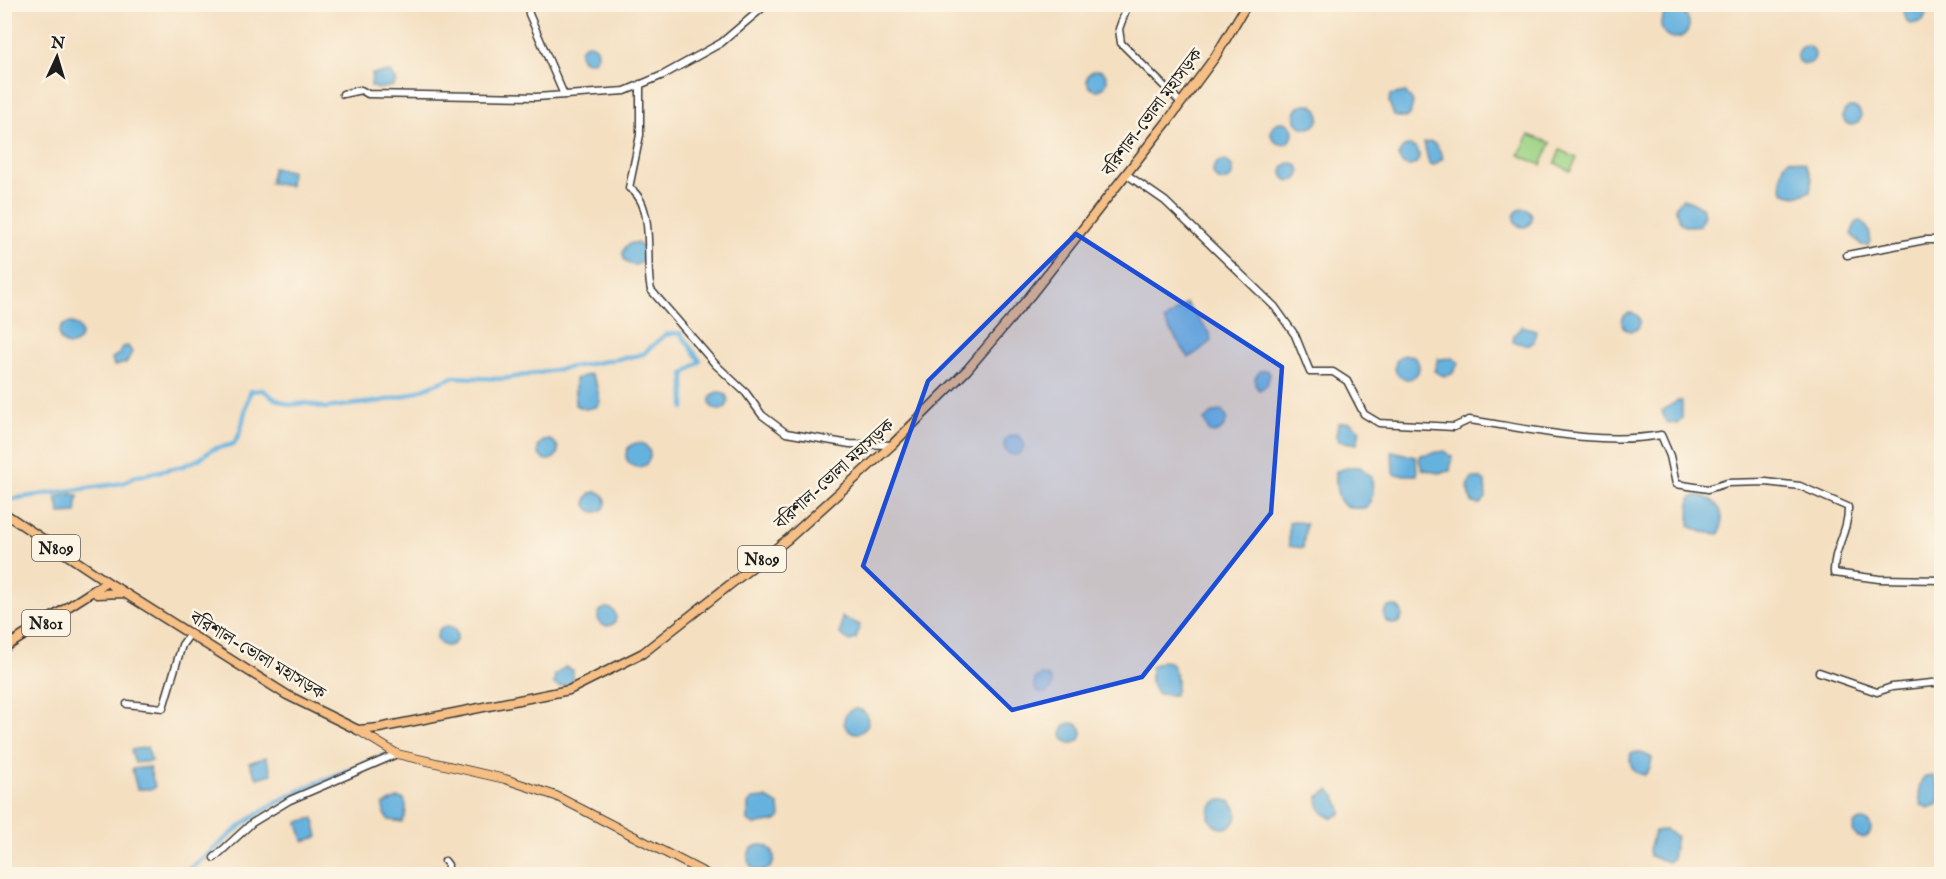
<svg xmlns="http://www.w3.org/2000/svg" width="1946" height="879" font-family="'IM FELL English','Noto Serif Bengali',serif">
  <rect width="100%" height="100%" fill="#fcf5e5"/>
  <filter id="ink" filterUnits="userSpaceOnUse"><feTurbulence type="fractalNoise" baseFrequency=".0167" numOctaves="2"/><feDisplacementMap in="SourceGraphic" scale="12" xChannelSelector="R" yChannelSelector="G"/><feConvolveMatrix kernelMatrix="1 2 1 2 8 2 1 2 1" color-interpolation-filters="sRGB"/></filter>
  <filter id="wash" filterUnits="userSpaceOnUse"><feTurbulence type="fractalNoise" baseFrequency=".008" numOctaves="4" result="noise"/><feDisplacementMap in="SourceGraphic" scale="24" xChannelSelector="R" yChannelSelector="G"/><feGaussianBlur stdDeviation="1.35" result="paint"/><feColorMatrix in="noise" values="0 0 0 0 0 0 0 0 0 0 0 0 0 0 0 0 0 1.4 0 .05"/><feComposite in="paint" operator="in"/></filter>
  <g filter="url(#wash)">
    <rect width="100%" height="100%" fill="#f4dfc1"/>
    <path fill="#9cd385" stroke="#5c7850" stroke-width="1.5" d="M1529,135L1551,143L1541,165L1519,155Z
      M1560,150L1577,158L1570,171L1555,163Z"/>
    <path fill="#66b2df" stroke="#41677e" stroke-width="1.5" d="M1902,5V4L1930,5L1923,21L1911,24L1907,22Z
      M1661 24a14 14 0 1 1 28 0a14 14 0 1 1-28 0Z
      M580 53a9 9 0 1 1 18 0a9 9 0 1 1-18 0Z
      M1797 55a9 9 0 1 1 18 0a9 9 0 1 1-18 0Z
      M1087 80a10 10 0 1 1 20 0a10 10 0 1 1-20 0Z
      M390,72L396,81L393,86L378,89L371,86L372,74Z
      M1405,92L1413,102L1410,115L1405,118L1394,116L1389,102L1390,95Z
      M1295 116a12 12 0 1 1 24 0a12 12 0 1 1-24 0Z
      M1843 116a9 9 0 1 1 18 0a9 9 0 1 1-18 0Z
      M1271 133a11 11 0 1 1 22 0a11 11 0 1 1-22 0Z
      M1431,142L1437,145L1443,158L1433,166L1429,164L1424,143Z
      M1399 156a10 10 0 1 1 20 0a10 10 0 1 1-20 0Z
      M1789,159L1805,163L1812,178L1810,191C1799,197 1794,197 1783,192C1780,181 1780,167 1789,159Z
      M1213 171a10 10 0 1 1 20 0a10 10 0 1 1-20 0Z
      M1282 172a9 9 0 1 1 18 0a9 9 0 1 1-18 0Z
      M273,168L291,171L290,186L270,183Z
      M1683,198L1702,207L1704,214L1700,226H1685L1680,223L1675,207Z
      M1514 218a9 9 0 1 1 18 0a9 9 0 1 1-18 0Z
      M1861,221C1869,228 1873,237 1868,246L1861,245L1851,234L1856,222Z
      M623 254a11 11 0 1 1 22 0a11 11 0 1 1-22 0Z
      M1186,303L1210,334L1211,342L1189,358L1164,321Z
      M1622 322a9 9 0 1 1 18 0a9 9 0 1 1-18 0Z
      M59 334a11 11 0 1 1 22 0a11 11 0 1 1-22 0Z
      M1522,326L1536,330L1534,342L1528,345L1513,342L1514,335Z
      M128,346L132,352L126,363L114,366L112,358L119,354L122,347Z
      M1395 367a12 12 0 1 1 24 0a12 12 0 1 1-24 0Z
      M1453,358L1459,363L1452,374L1444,376L1434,371L1438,359Z
      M1267,370L1270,374L1267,386L1259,390L1255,385V378L1260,371Z
      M590,374L596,383L600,402L596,407L585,409L575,405V379Z
      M710 401a9 9 0 1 1 18 0a9 9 0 1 1-18 0Z
      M1677,401H1682V419L1677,424L1666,422L1662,411Z
      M1222,410L1227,418C1225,428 1219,435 1209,432L1204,420L1211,414Z
      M1350,422L1360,430L1357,444L1339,441L1336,436L1338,423Z
      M1004 445a10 10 0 1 1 20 0a10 10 0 1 1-20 0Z
      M538 450a10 10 0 1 1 20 0a10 10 0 1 1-20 0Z
      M626 455a12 12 0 1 1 24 0a12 12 0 1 1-24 0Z
      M1392,451L1416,457L1417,475H1396L1393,472Z
      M1444,451L1452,457L1450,471L1438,473L1422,469L1419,460L1421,455Z
      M1350,467H1360L1372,477L1373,493L1368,507C1338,513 1335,496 1336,471Z
      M1472,478H1480L1485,482L1486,498L1480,504L1473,503C1468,497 1466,484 1472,478Z
      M586 502a10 10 0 1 1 20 0a10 10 0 1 1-20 0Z
      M71,494L78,495L76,513L60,514L56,497Z
      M1697,495C1717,498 1728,514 1719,534L1702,532L1689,526L1690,499Z
      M1295,521L1306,524L1303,548L1289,546V522Z
      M1384 615a9 9 0 1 1 18 0a9 9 0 1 1-18 0Z
      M598 617a9 9 0 1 1 18 0a9 9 0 1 1-18 0Z
      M842,617L860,625L856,639L850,641L840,634Z
      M437 636a10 10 0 1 1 20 0a10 10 0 1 1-20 0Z
      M1162,661L1170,662C1176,670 1180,686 1174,695L1157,694L1151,682V667Z
      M565,667L573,670V680L568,685L558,687L554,684L555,675Z
      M1034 684a9 9 0 1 1 18 0a9 9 0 1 1-18 0Z
      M844 721a12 12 0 1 1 24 0a12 12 0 1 1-24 0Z
      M1062 733a10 10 0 1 1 20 0a10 10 0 1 1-20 0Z
      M147,747L152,761L135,763L131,750Z
      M1640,752L1652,758L1650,768L1645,775C1633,773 1628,765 1631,753Z
      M266,757L272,774L257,778L249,763Z
      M149,767L155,786L153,789H137L132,769Z
      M1925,776H1934L1940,790L1938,804L1929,808L1921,805C1919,795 1917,784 1925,776Z
      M1329,790C1336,796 1341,803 1341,813L1333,818C1321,814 1319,809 1318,797Z
      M397,798L404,799C408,807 406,815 402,822L389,820L384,814L383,805Z
      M766,798L779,805L780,818L776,821L754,825L748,821V804L752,799Z
      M1209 814a14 14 0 1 1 28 0a14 14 0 1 1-28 0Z
      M314,818L318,837L303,841L298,822Z
      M1853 829a9 9 0 1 1 18 0a9 9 0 1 1-18 0Z
      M1665,830L1676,836L1672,859L1668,862L1650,856L1649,849L1655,831Z
      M748 858a13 13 0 1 1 26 0a13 13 0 1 1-26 0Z"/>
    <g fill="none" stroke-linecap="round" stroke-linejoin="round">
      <path stroke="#66b2df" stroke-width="4.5" d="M4,500L123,483L134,477L183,466L199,459L213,449L234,444C245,428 243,408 251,391L263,390L275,399L290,405L306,403L325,408L381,401L405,396L453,377L503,379L635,356L643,354L665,335L680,333L700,361L684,374V408
        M182,874C206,859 224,838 246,822C288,791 339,774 387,755"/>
    </g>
  </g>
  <g filter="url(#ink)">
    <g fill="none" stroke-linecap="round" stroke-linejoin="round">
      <g stroke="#3c3935" stroke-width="9">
        <path id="minor" d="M528,4L529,14L564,95
          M1128,4L1119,29L1121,43L1181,103
          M640,84V135L629,188C657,204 644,263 651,290L716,365L746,393L762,415L786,433L850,444L892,445
          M343,94L361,90L368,94L536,97L625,91L663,75L721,43L767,4
          M1126,174L1165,201L1275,307L1295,335L1310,372H1333L1347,381L1364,414L1379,423L1454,427L1469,420C1531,429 1598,446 1661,435L1670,456L1676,484L1708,489L1727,483L1766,482L1800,486L1848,507C1849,531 1833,549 1834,573L1879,579L1942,580
          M1847,255L1925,240H1942
          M1819,672L1877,692L1892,687L1942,682
          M127,704L163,708L182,645L190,634
          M214,858L252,823L290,800L397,754
          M445,861L448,865L447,874"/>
      </g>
      <g stroke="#3c3935" stroke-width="10">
        <path id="major" d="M358,730L397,754L505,779L556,796L707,874"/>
      </g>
      <g stroke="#3c3935" stroke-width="11">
        <path id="highway" d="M4,513L112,585L287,695L358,730L379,728L569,690L643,653L788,539L892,445L967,370L1030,296L1167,122L1215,57L1247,4
          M97,594L124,593
          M4,648L107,582"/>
      </g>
      <use href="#minor" stroke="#fff" stroke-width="6"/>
      <use href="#major" stroke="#f5bf86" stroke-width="8"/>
      <use href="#highway" stroke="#f5bf86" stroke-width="8"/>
    </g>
  </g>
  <path fill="#1d4ed8" fill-opacity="0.2" stroke="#1d4ed8" stroke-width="4.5" stroke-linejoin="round" d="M1076,234L1282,367L1271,513L1142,677L1012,710L863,566L928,381Z"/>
  <g text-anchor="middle" stroke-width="5" stroke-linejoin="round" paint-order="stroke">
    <g fill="#fcf5e5" stroke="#5f5d58" stroke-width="1.5">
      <rect x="32" y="535" width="48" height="26" rx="4.5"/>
      <rect x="738" y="546" width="48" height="26" rx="4.5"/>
      <rect x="22" y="610" width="48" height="26" rx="4.5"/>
    </g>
    <g font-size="16" font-weight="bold" fill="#1c1c1c">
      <text x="56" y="554">N809</text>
      <text x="762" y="565">N809</text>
      <text x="46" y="629">N801</text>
    </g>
    <g font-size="18" fill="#1c1c1c" stroke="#fcf5e5">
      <text transform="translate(1152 112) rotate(-53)" y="6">বরিশাল-ভোলা মহাসড়ক</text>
      <text transform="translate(834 474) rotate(-42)" y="6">বরিশাল-ভোলা মহাসড়ক</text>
      <text transform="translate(258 655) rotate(31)" y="6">বরিশাল-ভোলা মহাসড়ক</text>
    </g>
  </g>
  <rect width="1946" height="879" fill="none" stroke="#fcf5e5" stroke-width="24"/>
  <g transform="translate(57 57) rotate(4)" stroke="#fcf5e5" stroke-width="4.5" paint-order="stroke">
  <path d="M0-4.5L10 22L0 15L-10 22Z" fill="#1c1c1c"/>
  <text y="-9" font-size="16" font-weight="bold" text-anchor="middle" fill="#1c1c1c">N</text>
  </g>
</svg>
